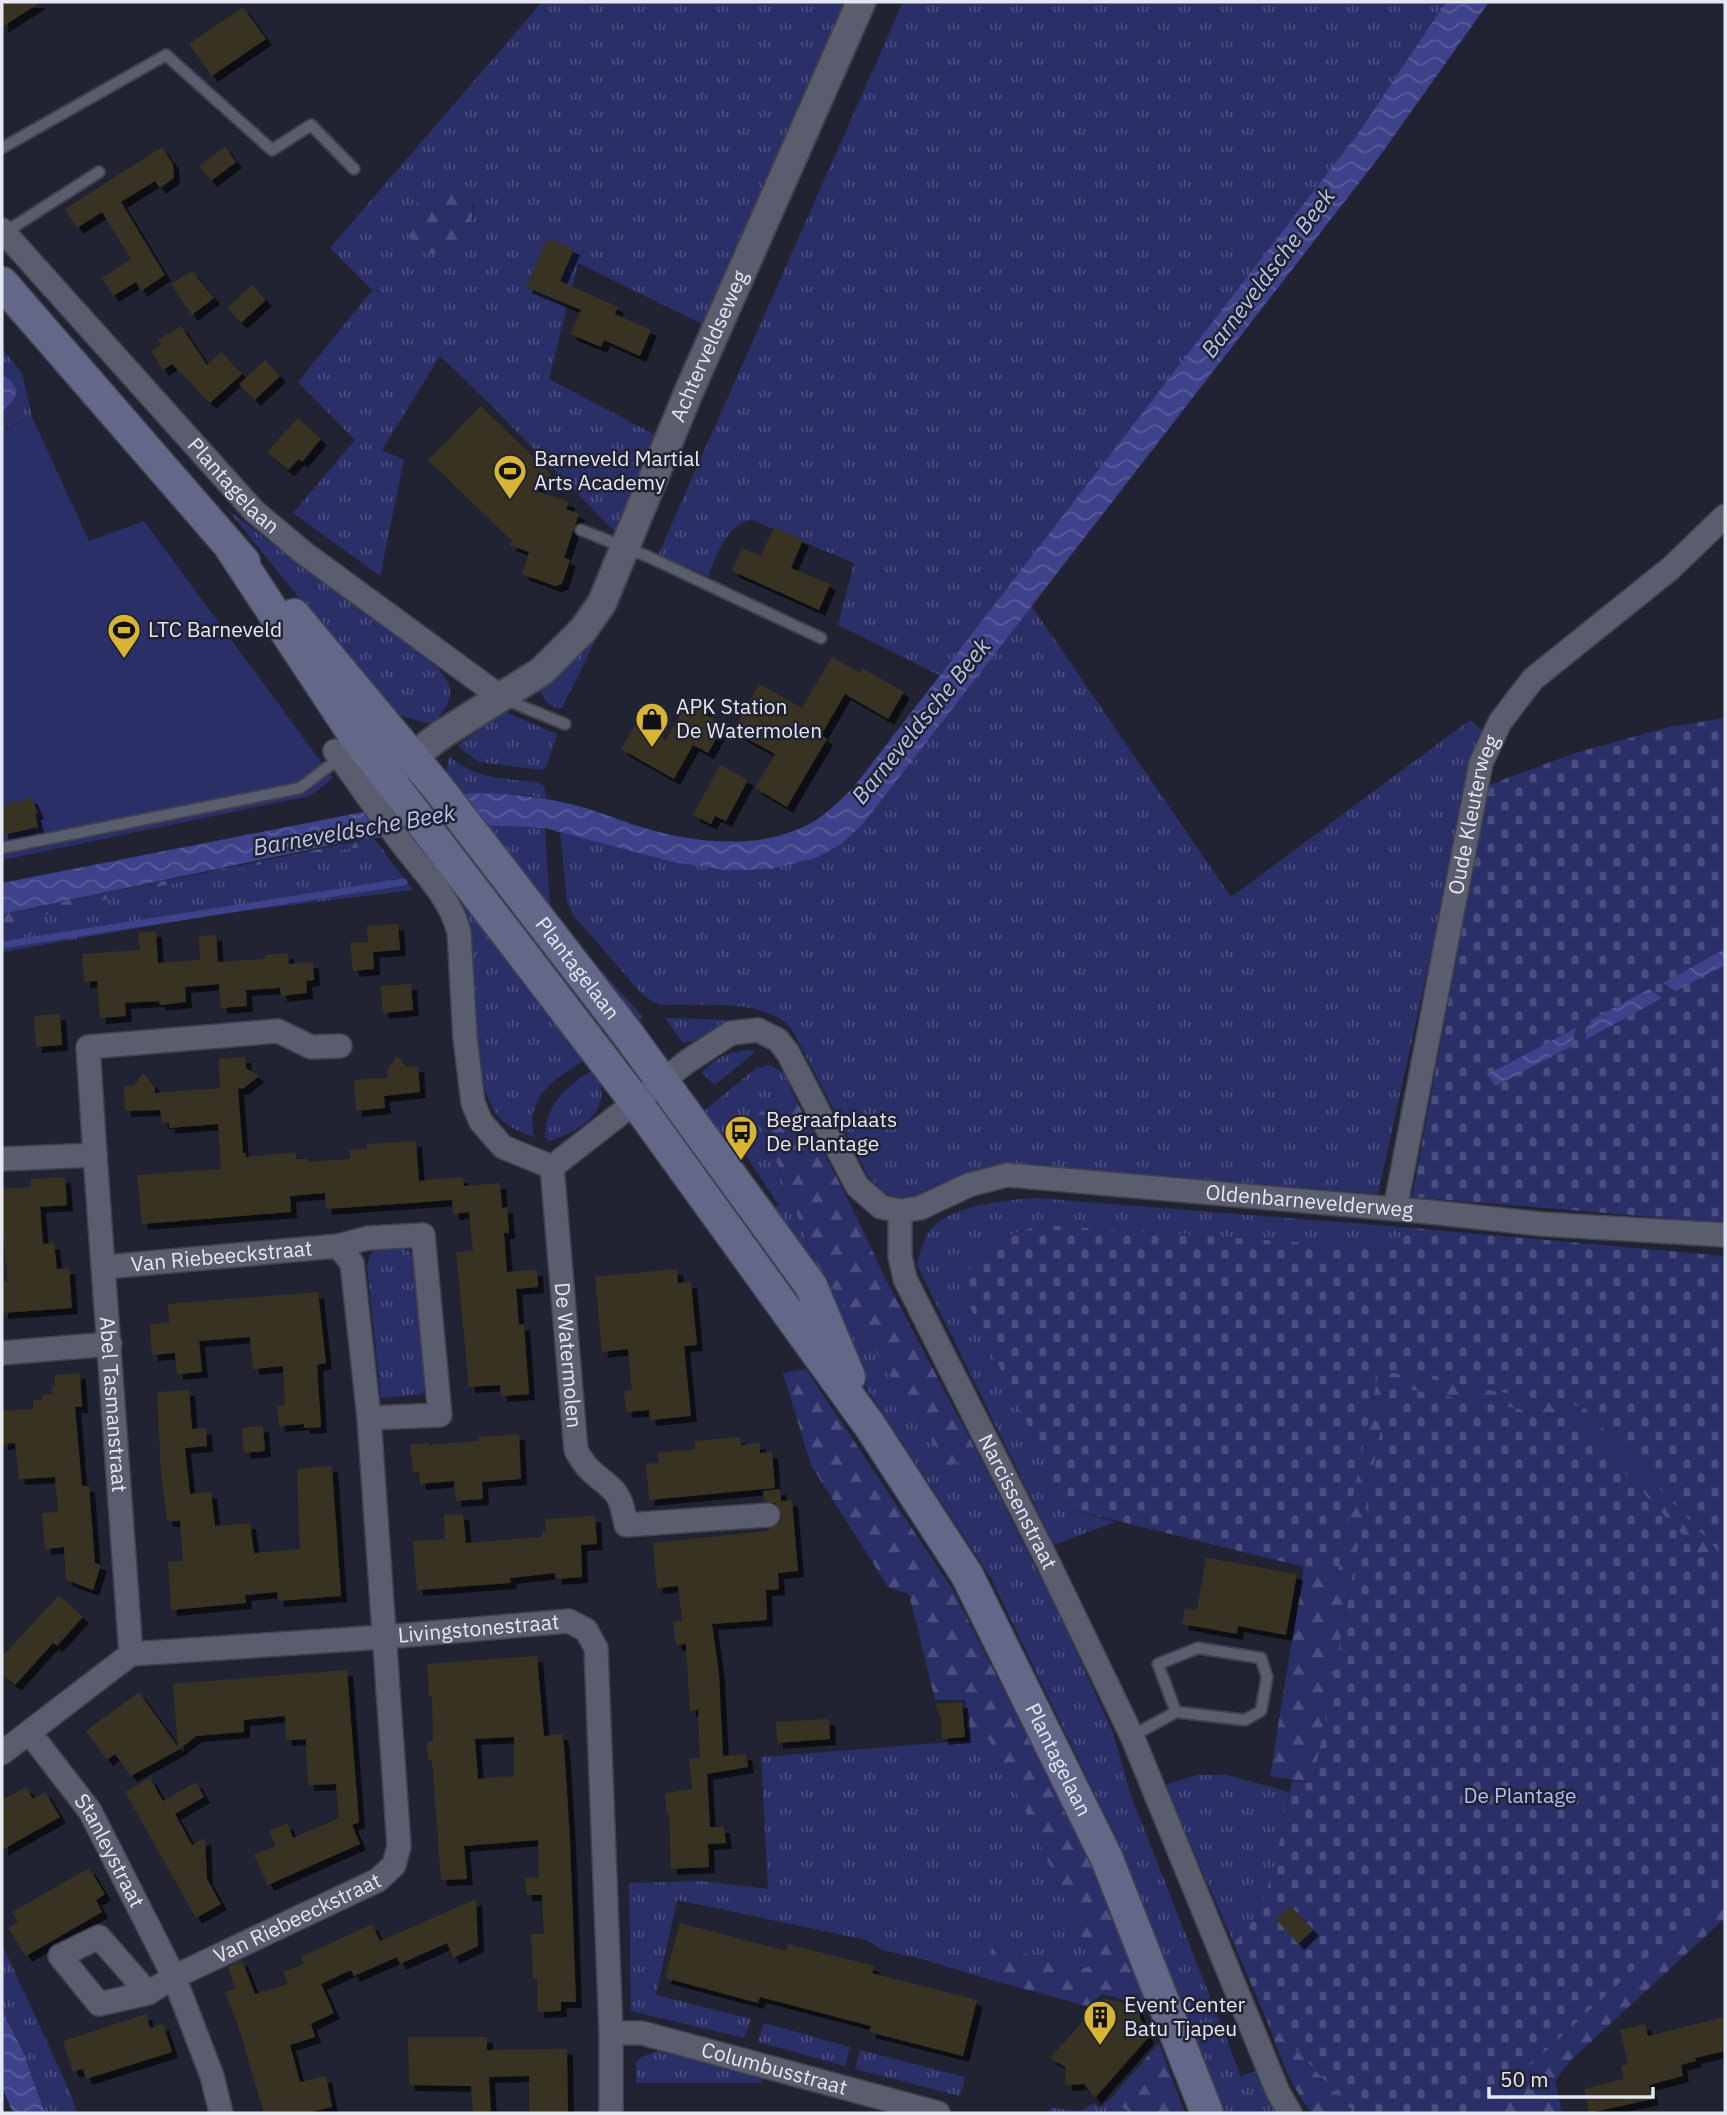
<svg xmlns="http://www.w3.org/2000/svg" width="1727" height="2115" viewBox="0 0 1727 2115" font-family="'IBM Plex Sans',sans-serif">
  <style>
    .grass { fill: url(#grass-tufts); fill-rule: evenodd }
    .forest { fill: url(#forest-firs) }
    .cemetery { fill: url(#cemetery-stones) }
    .park { fill: #2b2f68 }
    .water { fill: url(#water-waves) }
    .lines { fill: none; stroke-linecap: round; stroke-linejoin: round }
    .stream { stroke: #3d428a; stroke-width: 7 }
    .building { fill: #383323; fill-rule: evenodd; filter: url(#shadow) }
    .service-casing { stroke: #3f414d; stroke-width: 14 }
    .minor-casing { stroke: #3f414d; stroke-width: 26 }
    .tertiary-casing { stroke: #3f414d; stroke-width: 32 }
    .secondary-casing { stroke: #3f414d; stroke-width: 35 }
    .service { stroke: #5a5d6e; stroke-width: 10 }
    .minor { stroke: #5a5d6e; stroke-width: 23 }
    .tertiary { stroke: #5a5d6e; stroke-width: 28 }
    .secondary { stroke: #636889; stroke-width: 32 }
    .labels { text-anchor: middle; stroke-width: 5; stroke-linejoin: round; paint-order: stroke }
    .street-label { font-size: 21px; fill: #e5e7f1; stroke: #212332 }
    .poi-label { font-size: 21px; fill: #e5e7f1; stroke: #212332; text-anchor: start }
    .park-label { font-size: 21px; fill: #b0baf8; stroke: #212332 }
    .water-label { font-size: 23px; font-style: italic; fill: #bbc3ec; stroke: #212332 }
  </style>
  <defs>
    <pattern id="grass-tufts" width="24" height="20" patternUnits="userSpaceOnUse" patternTransform="scale(1.75)"><rect width="24" height="20" fill="#2b2f68"/><path d="M3 7l-1-3M5 7V3M7 7l1-3M15 17l-1-3M17 17v-4M19 17l1-3" fill="none" stroke="#4a4d7e"/></pattern>
    <pattern id="forest-firs" width="22" height="20" patternUnits="userSpaceOnUse" patternTransform="scale(1.75)"><rect width="22" height="20" fill="#2b2f68"/><path d="M5 1l3.5 6h-7zM16 11l3.5 6h-7z" fill="#4a4d7e"/></pattern>
    <pattern id="cemetery-stones" width="16" height="16" patternUnits="userSpaceOnUse" patternTransform="scale(1.75)"><rect width="16" height="16" fill="#2b2f68"/><path d="M2 7V4a2 2 0 0 1 4 0v3zM10 15v-3a2 2 0 0 1 4 0v3z" fill="#4a4d7e"/></pattern>
    <pattern id="water-waves" width="16" height="10" patternUnits="userSpaceOnUse" patternTransform="scale(1.75)"><rect width="16" height="10" fill="#3d428a"/><path d="M0 5q4-4 8 0t8 0" fill="none" stroke="#595d9b"/></pattern>
    <filter id="shadow"><feDropShadow dx="6" dy="6" stdDeviation="0" flood-color="#0009"/></filter>
  </defs>
  <rect width="100%" height="100%" fill="#212332"/>
  <path class="grass" d="M542,2H847L788,138L702,324L578,263L549,379L657,436L617,534L491,405L440,356L382,450L404,460L380,576L293,513L355,440L298,382L372,290L330,248ZM444,187L474,204L473,220L413,208L425,196Z
    M903,2H1446L1359,132L941,676L838,625L854,563L752,520C727,522 717,556 708,576L658,555Z
    M2,349L22,373L32,417L2,429Z
    M228,510C277,547 325,585 375,621C397,638 431,654 446,679C456,696 446,708 435,722L425,723L392,713Z
    M1031,605L1231,897L1470,720L1484,732L1447,882L1378,1194L1003,1163L919,1197L908,1199L895,1197L882,1192L868,1176L794,1033C772,997 703,1006 664,1005L653,1002L642,994L574,916L567,902L560,831L673,862L725,870L863,824Z
    M602,627L562,708C549,707 546,703 540,691L581,654Z
    M505,712L557,734L546,767L542,770L479,762L460,748L459,744Z
    M450,757C479,780 502,778 537,782L544,786L546,799L528,795L454,794C448,782 444,770 450,757Z
    M479,825L545,828L550,907L554,917L643,1017L632,1027Z
    M379,845L413,890L217,914L2,952V926C127,895 251,860 379,845Z
    M435,864L585,1060C554,1079 525,1097 534,1137C498,1125 492,1113 481,1078L467,927L458,900L444,882Z
    M665,1018L727,1020L694,1041L683,1043Z
    M748,1050L756,1051L715,1085L702,1073C713,1058 731,1051 748,1050Z
    M771,1065L785,1074L792,1092L758,1115L816,1263L867,1338L948,1467L977,1452L1059,1613L1113,1733L1130,1793L1241,2076L1256,2071L1278,2113H1222L1116,1838L991,1578L866,1388L764,1208L779,1206L735,1139L715,1130L704,1111L756,1068Z
    M595,1069C615,1109 585,1129 550,1141L545,1137C547,1101 566,1087 595,1069Z
    M1036,1198L1401,1227L1399,1249L1043,1225C1012,1233 983,1241 971,1272C966,1286 965,1291 969,1305L1069,1509L1115,1522L1054,1545L917,1265C920,1251 924,1235 935,1225C958,1204 1007,1200 1036,1198Z
    M392,1245L409,1251L416,1264L426,1388L422,1394L381,1398L367,1266L370,1256L376,1247Z
    M990,1739L1035,1831L1093,1965L1084,1968L993,1946L984,1978L922,1959L882,1950L867,1940L677,1900L656,1995L751,2019L744,2038L631,2011L629,1883L703,1881L768,1889L761,1757Z
    M1196,1775H1227L1289,1792C1280,1836 1273,1916 1233,1942L1165,1785Z
    M2,1944L70,2092L77,2113H45L23,2052L2,2010Z
    M764,2023L850,2047L845,2066L758,2042Z
    M659,2050L762,2079L761,2083H636V2063L641,2057Z
    M860,2050L965,2077L960,2096L855,2069Z
    M1112,2097L1129,2113H1047L1052,2108L1080,2111L1095,2103L1100,2108Z"/>
  <path class="forest" d="M444,187C498,183 466,260 432,254C404,249 401,218 420,200C427,193 436,190 444,187Z
    M373,838L379,845C251,860 127,895 2,926V914Z
    M792,1092L854,1211L884,1276L977,1452L948,1467L867,1338L816,1263L758,1114Z
    M806,1369L953,1590L1090,1860L1147,1998L1137,2004L1102,1994L1087,2006L984,1978L993,1946L1084,1968L1093,1965L1035,1831L990,1740L969,1741L965,1700H935L909,1594L888,1587L811,1465L783,1373Z
    M1379,1370L1584,1407L1718,1551L1703,1558L1575,1419L1389,1386L1313,1783L1270,1776L1304,1566L1337,1574Z
    M1725,1886V1918L1570,2061L1555,2081L1562,2113H1478Z
    M1271,2030L1281,2033L1355,2113H1312C1293,2090 1280,2059 1271,2030Z
    M1159,2043L1185,2113H1129L1112,2097Z"/>
  <path class="cemetery" d="M1725,718V1223L1412,1197L1489,785L1575,753L1669,727Z
    M1043,1225L1398,1249L1401,1227L1725,1256V1886L1478,2113H1355L1281,2033L1271,2030L1233,1942C1272,1916 1282,1825 1292,1781L1313,1783L1389,1386L1575,1419L1703,1557L1718,1551L1584,1407L1379,1370L1337,1575L1069,1509L969,1305C955,1253 1001,1235 1043,1225Z"/>
  <path class="park" d="M32,417L89,541L144,521L333,778L310,796L2,860V430Z"/>
  <path class="water" d="M1446,2H1489L1379,157L863,824L841,844L816,858L770,869L725,870L673,862L545,828L478,825L350,841L2,914V883L454,794C496,792 535,795 575,805C601,812 626,823 651,830C704,845 775,850 822,816C833,808 843,797 853,788L1359,132Z
    M2,374L11,381L17,391L13,401L2,411Z
    M1725,949V965L1675,991L1663,983Z
    M1649,989L1662,998L1585,1040L1591,1020Z
    M1576,1028L1572,1046L1495,1086L1488,1074Z
    M2,2010L23,2052L45,2113H13L2,2087Z"/>
  <g class="lines">
    <path class="stream" d="M2,945L404,882"/>
  </g>
  <path class="building" d="M2,2H41L2,27Z
    M243,7L266,39L212,76L189,44Z
    M162,147L173,164L174,178L160,188L155,181L121,202L165,275L141,291L136,282L113,296L102,278L131,259L102,212L77,228L65,209Z
    M225,147L236,162L211,181L199,166Z
    M547,238L574,249L560,281L618,307L615,314L651,330L640,356L604,340L601,347L570,334L581,310L526,287Z
    M192,271L214,298L192,315L171,284Z
    M252,285L266,300L241,323L227,308Z
    M181,326L207,365L221,352L242,374L210,403L172,364L163,370L151,351L161,344L158,340Z
    M265,360L280,376L255,400L239,384Z
    M481,406L552,475L537,491L569,502L566,509L579,514L564,558L570,560L562,584L555,586L522,574L529,552L510,545L512,541L428,460Z
    M298,418L321,439L302,462L299,459L288,470L267,452Z
    M774,527L803,540L791,568L830,584L819,610L732,571L742,548L761,556Z
    M832,657L860,673L862,668L904,692L888,719L845,694L821,735L827,739L787,807L755,788L775,754L733,731L759,684L802,708Z
    M690,697L703,704L706,715L724,725L708,753L693,745L674,779L621,749L636,723L666,740Z
    M720,765L748,780L726,821L715,816L711,824L693,815Z
    M31,797L38,813L35,814L38,827L2,835V807L17,800L19,803Z
    M398,924L400,950L373,952L374,969L353,971L350,943L368,942L367,926Z
    M156,931L158,963L200,960L199,936L216,935L218,962L265,959V955L288,953L289,964L313,962L314,980L306,981L307,993L281,996L280,988L246,990L247,1006L221,1008L219,984L185,987L186,1002L160,1005L159,1001L125,1003L126,1016L100,1018L97,981L84,982L82,954L140,950L138,933Z
    M411,984L413,1010L383,1013L380,986Z
    M60,1014L62,1045L36,1047L34,1016Z
    M397,1056L407,1067L418,1066L420,1092L384,1096L385,1108L356,1111L354,1080L388,1078L387,1070Z
    M245,1057L246,1068L259,1076L244,1088L238,1089L243,1153H246V1157L296,1152V1159H307L308,1162L350,1159V1150L367,1149V1144L416,1141L419,1181L463,1177L464,1186L500,1183L502,1208L507,1207L509,1233H504L507,1272L537,1270L538,1287L516,1289L519,1325L524,1324L529,1394L501,1396L500,1385L469,1387L456,1252L473,1251L469,1212L453,1214L452,1200L326,1209L325,1193L290,1196L291,1212L142,1224L137,1175L221,1169L218,1124L169,1128V1123H162L160,1110L125,1111L124,1086H134L143,1073L155,1087V1093L220,1088L219,1059Z
    M65,1177L67,1205L40,1207L43,1244L54,1243L57,1269L69,1268L72,1308L2,1313V1281H8L2,1223V1189L31,1187V1179Z
    M677,1269L678,1283L691,1282L697,1345L684,1346L691,1416L650,1420L649,1410L626,1412L624,1391L632,1390L628,1349L602,1352L595,1277Z
    M318,1292L326,1363L317,1365L321,1427L304,1428V1424L279,1426L277,1406L285,1405L283,1366L253,1369L250,1337L199,1341L202,1372L177,1374L175,1353L152,1355L150,1324L169,1323L168,1304Z
    M80,1373L82,1407H75L82,1486H89L95,1563L101,1565L93,1590L66,1580L64,1547L45,1549L42,1513L58,1512L55,1477L19,1479L15,1443L2,1444V1411L33,1409V1400H42V1395L52,1394V1386H55V1375Z
    M189,1390L192,1429L206,1428L207,1446L185,1448L190,1494L211,1492L215,1526L250,1523L254,1553L300,1549L297,1469L332,1466L341,1596L278,1601L277,1592L245,1595L246,1603L171,1610L168,1562L183,1561L180,1521H167L161,1472L157,1392Z
    M263,1426L265,1451L244,1453L242,1428Z
    M519,1434L521,1479L482,1482L483,1499L456,1501L454,1481L420,1484L419,1472H413L410,1444L430,1443V1445L479,1441V1437Z
    M740,1437L741,1445L760,1443V1453L772,1452L775,1488L649,1500L646,1464L659,1463L658,1453L695,1449V1441Z
    M780,1489L781,1501L792,1500L798,1571L778,1573L779,1589L766,1590L767,1620L712,1624L719,1674L723,1756L746,1754L748,1767L707,1774L710,1827H724L726,1843L708,1844L709,1867L671,1869L669,1813L667,1814L665,1793L692,1789L689,1759L700,1758L698,1710L690,1711L686,1644L676,1645L673,1622L682,1621L678,1586L657,1588L653,1543L766,1531L780,1522L782,1513L775,1503L764,1501L763,1491Z
    M463,1514L466,1543L542,1537V1531H546L545,1519L595,1516L597,1544L581,1545L582,1577L556,1579L555,1573L510,1578L511,1583L417,1590L413,1541L445,1539L444,1515Z
    M1206,1558L1297,1574L1286,1635L1238,1626L1237,1634L1182,1624L1185,1608L1197,1610Z
    M59,1595L83,1617L57,1646L53,1643L15,1685L2,1674V1657Z
    M537,1656L544,1736L562,1734L564,1745L570,1840L576,2002H561V2011L538,2012L537,1979H533L531,1934H544L542,1895H526L525,1878L539,1877L538,1840L464,1846L467,1879L441,1880L432,1760H428L427,1743L433,1740L432,1696H429L427,1664ZM514,1737V1776L478,1779L475,1739Z
    M347,1670L359,1822L352,1825L360,1844L268,1885L254,1855L276,1846L269,1831L287,1823L293,1838L339,1818L336,1784L308,1785L306,1739L286,1740L285,1716L244,1720V1732L196,1736L180,1749L131,1776L115,1754L107,1760L86,1731L139,1692L178,1747L173,1684Z
    M962,1702L965,1737L942,1739L941,1720L935,1704Z
    M829,1719L830,1739L777,1743L776,1722Z
    M150,1778L163,1801L196,1782L204,1797L175,1814L192,1845L205,1838L207,1879L221,1904L196,1918L125,1792Z
    M26,1787L33,1799L45,1792L60,1817L2,1850V1800Z
    M89,1868L105,1894L96,1900L102,1912L26,1956L8,1928L18,1922L12,1912Z
    M476,1899L478,1946L453,1958L447,1943L400,1964L397,1957L354,1976L351,1970L321,1984L334,2013L311,2024L315,2037L290,2045L300,2082L326,2076L332,2107L305,2113H264L240,2032L225,1992L235,1989L228,1967L242,1960L255,1994L288,1984L283,1972L304,1964L301,1957L372,1924L380,1941Z
    M1291,1906L1313,1930L1298,1944L1276,1919Z
    M680,1923L786,1951L788,1944L874,1966L872,1973L977,2000L963,2056L869,2032L871,2026L760,1997L758,2003L665,1978Z
    M1104,1998L1136,2006L1148,2038L1095,2098L1084,2084L1066,2085L1065,2067L1050,2058Z
    M146,2014L150,2028L163,2024L172,2052L86,2079L83,2069L73,2072L63,2041Z
    M1725,2017V2051L1695,2058L1696,2061L1681,2065L1683,2076L1649,2085L1653,2099L1589,2113L1584,2089L1624,2079L1621,2066L1628,2064L1620,2030L1645,2024L1648,2036Z
    M408,2037H487V2050L567,2049L568,2113H529V2076L489,2077L491,2113H473L471,2086L409,2085Z"/>
  <g class="lines">
    <defs>
      <path id="service" d="M2,148L166,55L272,150L311,125L354,169
        M4,233L99,172
        M581,530L649,557L821,638
        M504,699L565,724
        M2,848L300,788L340,758
        M1132,1736L1176,1712L1245,1720L1261,1711L1267,1677L1261,1658L1198,1648L1158,1664L1176,1712"/>
      <g id="minor">
        <path id="s1" d="M2,230L254,511L304,553L502,698"/>
        <path d="M335,751C361,785 384,822 411,855C431,880 450,900 459,932L465,1038L473,1103L481,1122L503,1147L552,1167"/>
        <path id="s2" d="M95,1155L131,1654"/>
        <path d="M2,1159L95,1155L88,1047L278,1031L311,1047L340,1046"/>
        <path id="s3" d="M552,1167L688,1061L731,1033L758,1030L778,1040L788,1053L857,1186L881,1207L900,1211L920,1208L969,1185L1007,1175L1430,1212L1541,1224L1725,1235"/>
        <path id="s4" d="M552,1167L576,1450C589,1475 598,1474 615,1492C622,1501 624,1514 626,1525L768,1515"/>
        <path id="s5" d="M1395,1209L1481,763L1500,722L1533,679L1671,568L1725,516"/>
        <path id="s6" d="M900,1211V1256L905,1279L1047,1560L1132,1736L1278,2092L1290,2113"/>
        <path id="s7" d="M105,1267L338,1246L368,1238L423,1235L440,1415L369,1418"/>
        <path d="M2,1353L110,1344"/>
        <path id="s8" d="M29,1732L90,1811L174,1977L212,2076L221,2113"/>
        <path id="s9" d="M2,1753L131,1654L384,1637L569,1621L586,1630L596,1648L611,2033V2113"/>
        <path id="s10" d="M148,1993L99,1937L60,1956L99,2004L148,1993L174,1977L378,1880L394,1865L399,1846L369,1418L352,1263L338,1246"/>
        <path id="s11" d="M611,2033H642L938,2113"/>
      </g>
      <g id="tertiary">
        <path id="s12" d="M394,771L441,735L542,671L583,630L602,603L690,389L861,2"/>
      </g>
      <g id="secondary">
        <path d="M2,283L244,562"/>
        <path id="s13" d="M231,548L351,730L635,1101L870,1426L967,1575L1107,1859L1207,2113"/>
        <path id="s14" d="M294,615L438,788L627,1033L811,1286L849,1377"/>
      </g>
    </defs>
    <use href="#service" class="service-casing"/>
    <use href="#minor" class="minor-casing"/>
    <use href="#tertiary" class="tertiary-casing"/>
    <use href="#secondary" class="secondary-casing"/>
    <use href="#service" class="service"/>
    <use href="#minor" class="minor"/>
    <use href="#tertiary" class="tertiary"/>
    <use href="#secondary" class="secondary"/>
  </g>
  <defs>
    <symbol id="stadium-pin" viewBox="-11 -11 22 30"><path d="M0 17L-7.5 6A9.5 9.5 0 1 1 7.5 6Z" fill="#d8b434" stroke="#212332"/><path d="M0-5a6.5 5 0 1 0 0 10a6.5 5 0 1 0 0-10ZM-3.5-1.8h7v3.6h-7Z" fill="#111"/></symbol>
    <symbol id="shop-pin" viewBox="-11 -11 22 30"><path d="M0 17L-7.5 6A9.5 9.5 0 1 1 7.5 6Z" fill="#d8b434" stroke="#212332"/><path d="M-5-2.5h2.3a2.7 3.5 0 0 1 5.4 0H5L5.5 6h-11ZM-1.5-2.5h3a1.5 2.3 0 0 0-3 0Z" fill="#111"/></symbol>
    <symbol id="bus-pin" viewBox="-11 -11 22 30"><path d="M0 17L-7.5 6A9.5 9.5 0 1 1 7.5 6Z" fill="#d8b434" stroke="#212332"/><path d="M-5-6H5V4H4V6H2V4H-2V6H-4V4H-5ZM-3.5-4V0h7V-4ZM-3.5 1.2v1.5H-2V1.2ZM2 1.2v1.5H3.5V1.2Z" fill="#111"/></symbol>
    <symbol id="building-pin" viewBox="-11 -11 22 30"><path d="M0 17L-7.5 6A9.5 9.5 0 1 1 7.5 6Z" fill="#d8b434" stroke="#212332"/><path d="M-4-6H4V6H1V3H-1V6H-4ZM-2.5-4.3h1.7v1.8h-1.7ZM.8-4.3h1.7v1.8H.8ZM-2.5-1h1.7V.8h-1.7ZM.8-1h1.7V.8H.8Z" fill="#111"/></symbol>
  </defs>
  <g fill-rule="evenodd">
    <use href="#stadium-pin" x="491" y="452" width="38" height="52"/>
    <use href="#stadium-pin" x="105" y="611" width="38" height="52"/>
    <use href="#shop-pin" x="633" y="700" width="38" height="52"/>
    <use href="#bus-pin" x="722" y="1113" width="38" height="52"/>
    <use href="#building-pin" x="1081" y="1998" width="38" height="52"/>
  </g>
  <g class="labels">
    <g class="street-label">
      <text dy="7" stroke="none"><textPath href="#s12" startOffset="548">Achterveldseweg</textPath></text>
      <text dy="7" stroke="none"><textPath href="#s1" startOffset="345">Plantagelaan</textPath></text>
      <text dy="7" stroke="none"><textPath href="#s5" startOffset="402">Oude Kleuterweg</textPath></text>
      <text dy="7" stroke="none"><textPath href="#s14" startOffset="453">Plantagelaan</textPath></text>
      <text dy="7" stroke="none"><textPath href="#s3" startOffset="908">Oldenbarnevelderweg</textPath></text>
      <text dy="7" stroke="none"><textPath href="#s7" startOffset="117">Van Riebeeckstraat</textPath></text>
      <text dy="7" stroke="none"><textPath href="#s4" startOffset="189">De Watermolen</textPath></text>
      <text dy="7" stroke="none"><textPath href="#s2" startOffset="250">Abel Tasmanstraat</textPath></text>
      <text dy="7" stroke="none"><textPath href="#s6" startOffset="318">Narcissenstraat</textPath></text>
      <text dy="7" stroke="none"><textPath href="#s9" startOffset="511">Livingstonestraat</textPath></text>
      <text dy="7" stroke="none"><textPath href="#s13" startOffset="1470">Plantagelaan</textPath></text>
      <text dy="7" stroke="none"><textPath href="#s8" startOffset="144">Stanleystraat</textPath></text>
      <text dy="7" stroke="none"><textPath href="#s10" startOffset="397">Van Riebeeckstraat</textPath></text>
      <text dy="7" stroke="none"><textPath href="#s11" startOffset="168">Columbusstraat</textPath></text>
    </g>
    <g class="poi-label">
      <text x="534" y="466">Barneveld Martial<tspan x="534" dy="24">Arts Academy</tspan></text>
      <text x="148" y="637">LTC Barneveld</text>
      <text x="676" y="714">APK Station<tspan x="676" dy="24">De Watermolen</tspan></text>
      <text x="766" y="1127">Begraafplaats<tspan x="766" dy="24">De Plantage</tspan></text>
      <text x="1124" y="2012">Event Center<tspan x="1124" dy="24">Batu Tjapeu</tspan></text>
    </g>
    <g class="park-label">
      <text x="1520" y="1803">De Plantage</text>
    </g>
    <g class="water-label">
      <text transform="translate(1268 273) rotate(-53)" y="8">Barneveldsche Beek</text>
      <text transform="translate(921 721) rotate(-51)" y="8">Barneveldsche Beek</text>
      <text transform="translate(354 830) rotate(-10)" y="8">Barneveldsche Beek</text>
    </g>
  </g>
  <rect width="1727" height="2115" fill="none" stroke="#e5e7f1" stroke-width="7"/>
  <path d="M1489 2087v10h164v-10" fill="none" stroke="#e5e7f1" stroke-width="3.5"/>
  <text x="1500" y="2087" font-size="21" fill="#e5e7f1" stroke="#212332" stroke-width="5" paint-order="stroke">50 m</text>
</svg>
